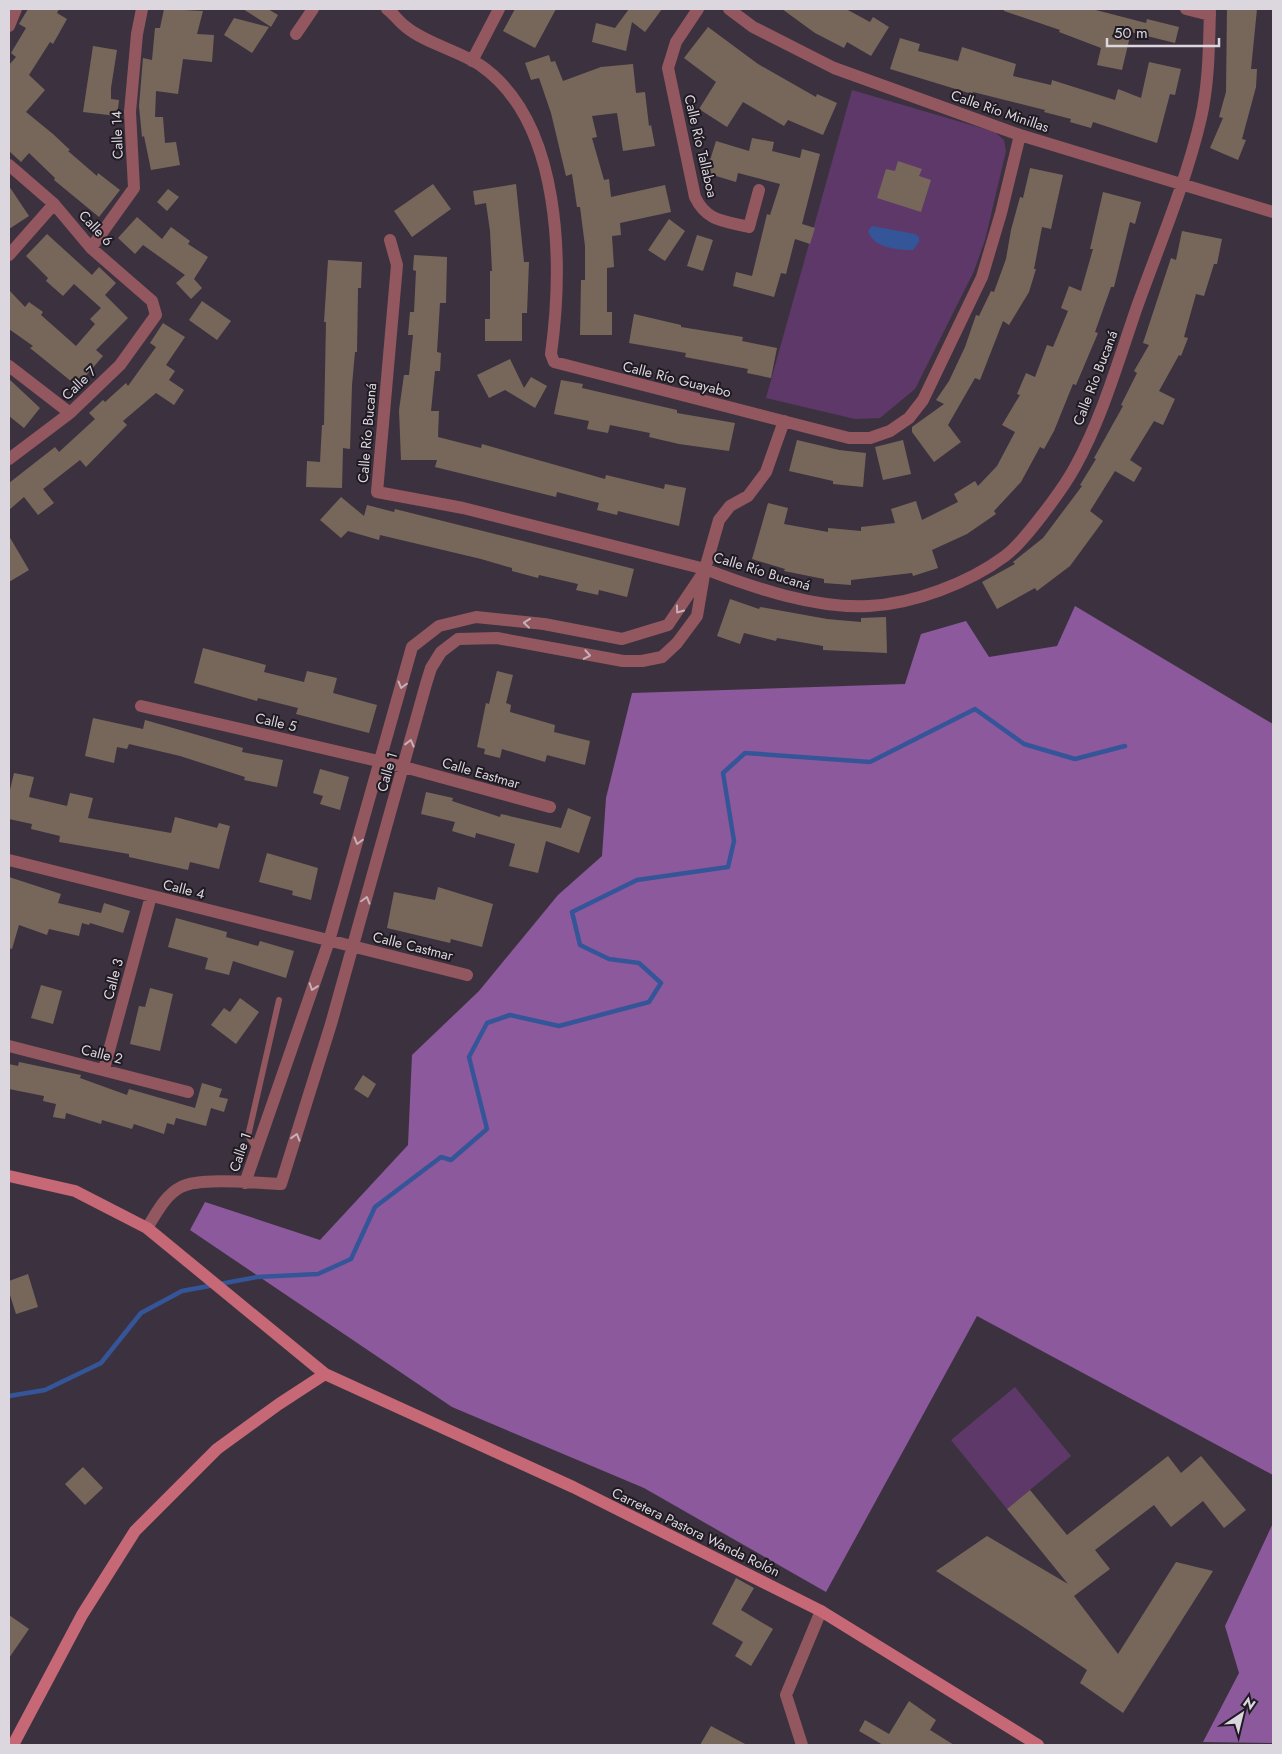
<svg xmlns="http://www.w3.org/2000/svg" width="1282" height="1754" viewBox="0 0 1282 1754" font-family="Jost,sans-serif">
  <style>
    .green { fill: #5d3868 }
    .forest { fill: #8c599c }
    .water { fill: #345699 }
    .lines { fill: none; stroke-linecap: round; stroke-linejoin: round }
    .stream { stroke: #345699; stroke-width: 4.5 }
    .building { fill: #77675b }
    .lane { stroke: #93585f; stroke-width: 6 }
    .street { stroke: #93585f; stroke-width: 12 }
    .secondary { stroke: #c66875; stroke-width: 12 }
    .oneway { stroke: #c6b0b9 }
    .labels { text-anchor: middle; stroke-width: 4; stroke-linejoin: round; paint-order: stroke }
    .street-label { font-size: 14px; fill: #dcd6df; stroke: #201b22 }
  </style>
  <rect width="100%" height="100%" fill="#3c323f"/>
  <path class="green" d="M852,90L995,132L1004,140L1006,151L985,240L974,271L915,389L880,418L855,419L766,398Z
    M1015,1387L1071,1456L1007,1509L951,1440Z"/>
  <path class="forest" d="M1075,606L1273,724V1475L977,1316L826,1592L644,1488L452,1407L190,1230L205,1202L320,1240L408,1145L412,1055L479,991L558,895L602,856L606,798L632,693L905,684L921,634L966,621L989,657L1057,646Z
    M1273,1523V1743L1203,1742L1239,1673L1225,1626Z"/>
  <path class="water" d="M872,226L915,234L919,237V242L913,250C898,250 873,248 868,231Z"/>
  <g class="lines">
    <path class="stream" d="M9,1396L45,1390L101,1363L141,1313L182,1291L257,1277L318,1274L351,1259L375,1207L441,1157L451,1160L487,1129L469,1057L487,1023L510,1015L559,1026L649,1002L661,983L639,963L609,959L580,945L572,912L637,880L728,867L734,841L723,773L745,753L870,762L975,709L1024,744L1075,759L1125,746"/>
  </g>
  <path class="building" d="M28,9H59L57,13L67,19L53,44L50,42L29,75L45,90L26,112L53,134L70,150L68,151L97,176L98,173L120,190L99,217L54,180L55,178L29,153L21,162L9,151V65L16,57L11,53L26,28L19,24Z
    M164,9L203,11L197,34L214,35L212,62L183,59L178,94L156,91L155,117H163L165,143L176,142L180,165L151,170L144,136L142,137L139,106L143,58L152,60L155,28H160Z
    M243,9H268L278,15L271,27Z
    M515,9H556L535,48L503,31Z
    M629,9H662L645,32L632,22L626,51L592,42L596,23L615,28Z
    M782,9H846L870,22L873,17L889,27L871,56L847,42L844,48L815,33Z
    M1004,9H1092L1146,23L1147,19L1179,27L1175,43L1131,32L1122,70L1097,65L1101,48L1059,32L1060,30L1004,11Z
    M1227,9H1257L1251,69H1257L1256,87L1242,139L1246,140L1238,160L1210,148L1223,118L1219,117L1226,92Z
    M234,18L269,27L252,53L224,35Z
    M708,27L758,64L816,97L817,94L837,103L823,135L788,120L784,126L743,102L727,127L699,109L716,82L684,58Z
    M900,38L920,44L918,51L958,61L962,47L1016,64L1013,76L1051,85L1052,80L1115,100L1118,89L1141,98L1149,62L1181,69L1175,95L1170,94L1157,143L1093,122L1091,128L1070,122L1071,119L1044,112L1045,110L973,92L972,94L890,69Z
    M93,46L117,50L111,88V99L119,100L117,116L83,112Z
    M549,55L551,62L555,61L563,81L601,67L633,64L636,93L645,92L649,126L651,125L655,146L623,151L617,113L592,116L597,137L592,138L604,180L609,179L611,197L665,185L671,212L620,223L621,235L612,236L614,267L607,268V312H612V335H580L581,280H585V246L580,207H577L572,174L566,176L551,113L539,78L531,80L525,63Z
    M752,138L774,142L772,151L800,158L802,149L820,154L802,224L815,228L810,244L795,239L786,274L781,273L774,297L733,286L736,272L752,276L767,214L770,215L780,184L738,173L736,182L706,173L716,141L749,151Z
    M898,161L922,169L919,176L931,180L921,212L877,198L886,169L895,171Z
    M1030,168L1063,175L1051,229L1042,227L1034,269H1036L1029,292L1009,325L1003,321L980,380L975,378L948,425L961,442L934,462L912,432V427L944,404L936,400L949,381L965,347L976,315L979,316L991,291L994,292L1006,259L1011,230L1020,197L1023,198Z
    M433,184L451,209L412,237L394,211Z
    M516,184L524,262H529L527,313H522V341H485V319H490V271H492L490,231L486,203L475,205L473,191Z
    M9,186L29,216L9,229Z
    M168,189L179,197L167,211L157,202Z
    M1103,192L1141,202L1135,224L1130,222L1114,287H1111L1095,332L1098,333L1076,385L1073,384L1054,431L1044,449L1040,447L1021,482L994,511L996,514L967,534L932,550L938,568L913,576L912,573L851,580V585L824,583V579L784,571L785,569L752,559L768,503L788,508L784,524L828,532V528L861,531V527L895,523L891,509L916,501L922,520L958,502L954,494L975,481L978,486L997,466L1015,432L1002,425L1020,395L1017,394L1026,373L1035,377L1047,345L1053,347L1068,311L1061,308L1069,286L1081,291L1093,249H1090Z
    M137,217L162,239L171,227L190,241L188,244L208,257L194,279L202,288L191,299L176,283L185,275L143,245L135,254L118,238Z
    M669,219L685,231L665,261L648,250Z
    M1182,231L1222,239L1217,264H1214L1204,296L1196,294L1184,337L1188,338L1181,356L1179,355L1159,391L1175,399L1163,425L1154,421L1130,460L1142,468L1134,482L1115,471L1090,511L1103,521L1070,566L1037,591L1035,588L997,609L982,582L1015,564L1013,562L1043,538L1082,486L1080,485L1096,459L1094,458L1123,406L1121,405L1137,373L1134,371L1149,345L1143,343L1171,258L1176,260Z
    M47,234L92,275L99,267L116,283L105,295L128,318L96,350L103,356L77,386L30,348L33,346L9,329V290L25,307L29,302L43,312L41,315L76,346L95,324L90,319L101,308L74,284L63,296L46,281L48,278L26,256Z
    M697,235L713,240L703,271L687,266Z
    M414,255L447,257L446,303H440L437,352L441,353L440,371H435L431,411H439L438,437L481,448L482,444L605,479L606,475L664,489L665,484L686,488L679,526L618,511L617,515L597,510L599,503L557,492L556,497L435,467L437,460H401L399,410L404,375H409L413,335H408L410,312H414L416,271L413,270Z
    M328,260L362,262L361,288H358L357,352H355L352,385L350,449L343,448L342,488L306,487L307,461L320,462L322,425H324L326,322H324Z
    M202,301L231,321L217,340L189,320Z
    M634,314L681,325V327L743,337L742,341L777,348L771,378L747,373L748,369L685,357L686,353L629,343Z
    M163,323L185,337L166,365L175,371L169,380L184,390L174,405L156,393L123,421L127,425L86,467L80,460L43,489L54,503L38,515L24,497L9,510V483L55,447L59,452L95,419L89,413L103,400L105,402L126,383L128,386L156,347L150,343Z
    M510,359L524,388L531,377L547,386L535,408L505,390L489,398L477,375Z
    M9,379L40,408L24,428L9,416Z
    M561,380L583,384L582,388L677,410V413L735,423L729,451L679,444L649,437L650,433L610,425L608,433L587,429L589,421L554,414Z
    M797,440L839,450L866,453L863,487L833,484V481L789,471Z
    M903,440L911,474L883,480L875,447Z
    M341,497L364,516L367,505L394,512L395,509L634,569L627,597L599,590L598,595L576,590L578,584L539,575L538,578L512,571V568L481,559L380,535L379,540L348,531L341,538L320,520Z
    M9,536L29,570L9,582Z
    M730,599L759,609L760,607L827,619L861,622V618L886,617L887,653L823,650V646L777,638L776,641L744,633L740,644L717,636Z
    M203,648L266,665L264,672L304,682L307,671L337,678L333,693L377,705L369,733L296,714L298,708L258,698L257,701L194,683Z
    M497,671L513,675L506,703L511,705L510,712L555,725L554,732L590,741L585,765L547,755L545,762L502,749L500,758L484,754L485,749L477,747L486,703L489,704Z
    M93,718L143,729L145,720L243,748L242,752L283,760L277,787L244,780L245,777L180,756L129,744L127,749L117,747L114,763L85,756Z
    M320,769L349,777L340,810L320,804L323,796L313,793Z
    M14,773L34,777L29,797L67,806L70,793L93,798L88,818L171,833L175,817L217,828L219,823L230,826L219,869L190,862L188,870L129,857V854L59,842L60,836L31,829L32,824L9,819V794Z
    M426,792L453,798L452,801L500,817L501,814L561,828L568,808L591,817L579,853L546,841L538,873L509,866L515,844L476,833L475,838L452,831L455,822L421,814Z
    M267,853L318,868L311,900L292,895L293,891L259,882Z
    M9,877L61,894L58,903L101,913L104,903L130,911L123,933L90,923L89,925L82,923L79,936L49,929L47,935L19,925L12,949L9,948Z
    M438,887L493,904L482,947L451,939L450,943L387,928L394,892L435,900Z
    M176,918L227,932L226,937L258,946L260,941L294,951L286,978L233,961L229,975L205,969L208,958L168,947Z
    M41,985L62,991L53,1024L31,1018Z
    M150,988L173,994L160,1051L130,1044L139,1006L145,1007Z
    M240,998L259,1012L236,1044L211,1025L224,1008L230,1012Z
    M19,1062L81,1075L80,1078L127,1095L129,1089L195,1108L202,1083L222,1089L219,1097L228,1099L224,1112L211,1108L206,1126L176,1118L174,1125L167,1123L164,1134L134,1124L132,1129L102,1120L101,1124L66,1113L65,1119L53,1117L56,1104L43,1101L44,1096L9,1089V1064L18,1066Z
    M363,1075L376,1084L368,1098L354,1089Z
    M28,1274L38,1307L16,1314L9,1292V1281Z
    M1168,1456L1181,1473L1201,1456L1246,1510L1224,1528L1203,1501L1171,1527L1154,1505L1095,1550L1110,1569L1074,1596L1118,1654L1176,1562L1213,1571L1123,1713L1080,1683L1087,1670L1028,1630L936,1571L987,1536L1068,1584L1007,1509L1030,1490L1067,1535Z
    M83,1467L103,1488L85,1505L65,1484Z
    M736,1578L754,1588L741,1610L773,1629L751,1666L735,1656L743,1642L712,1624Z
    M9,1615L29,1629L9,1658Z
    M909,1701L936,1720L930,1730L954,1745H883L859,1731L865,1720L889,1734Z
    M711,1726L747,1745H700Z"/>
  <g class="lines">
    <path class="lane" d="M256,1148L248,1136L279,1000"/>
    <path class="street" d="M387,9C394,14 399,22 406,27C427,44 457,50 480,65C563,122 563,266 551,354L554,362L849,438H870L890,431L909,418L923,400L982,277L1001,213L1020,135
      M698,9L676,42L668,68L695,197C707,222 725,221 749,227L759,190
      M729,9L753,27L834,68L1020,135L1273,212
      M1186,9L1210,15
      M9,26L16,9
      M296,34L313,9
      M472,61L499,9
      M9,165L54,204L91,248L152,301L156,315L120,365L70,413L9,459
      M390,240L397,265L377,492L463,508L705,569C754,588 816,609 869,606C913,604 969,583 1005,556C1024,542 1063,489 1075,467C1103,416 1119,358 1138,304C1160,243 1186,182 1201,118C1209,82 1209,45 1210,9
      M91,248L134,188L130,112L137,34L142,9
      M9,255L54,204
      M9,366L70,413
      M141,706L404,767L550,807
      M9,860L467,975
      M9,1046L188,1092
      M104,1069L151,896
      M245,1183L329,941L412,647L439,626L476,617L544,624L622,639L668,625L701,576
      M147,1228C156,1214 165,1195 181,1187C200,1177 258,1183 281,1184L331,1024L426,684L431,668L441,652L458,639L497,638L623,661H642L662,657L677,643L697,616L705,569L719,520L730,506L748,496L766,472L784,421
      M802,1745L786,1695L821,1611"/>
    <path class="secondary" d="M9,1176L75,1191L147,1228L325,1374L573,1487L821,1611L1038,1745
      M13,1745L82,1615L135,1531L217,1449L279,1404L325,1374"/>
  </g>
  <defs><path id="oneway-chevron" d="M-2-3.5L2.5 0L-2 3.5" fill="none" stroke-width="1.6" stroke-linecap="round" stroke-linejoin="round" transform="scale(1.25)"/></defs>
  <g class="oneway">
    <use href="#oneway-chevron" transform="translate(679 610) rotate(126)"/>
    <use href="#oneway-chevron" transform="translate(527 623) rotate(-174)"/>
    <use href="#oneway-chevron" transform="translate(587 655) rotate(10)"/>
    <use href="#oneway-chevron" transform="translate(402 685) rotate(105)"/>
    <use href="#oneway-chevron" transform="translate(410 743) rotate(-76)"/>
    <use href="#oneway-chevron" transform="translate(358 841) rotate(106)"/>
    <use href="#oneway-chevron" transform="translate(366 900) rotate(-74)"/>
    <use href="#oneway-chevron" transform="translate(313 987) rotate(109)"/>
    <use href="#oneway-chevron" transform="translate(296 1137) rotate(-73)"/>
  </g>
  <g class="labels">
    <g class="street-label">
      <text transform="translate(1000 111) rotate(19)" y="5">Calle Río Minillas</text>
      <text transform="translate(117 135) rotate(-92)" y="5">Calle 14</text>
      <text transform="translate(701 146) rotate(77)" y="5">Calle Río Tallaboa</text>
      <text transform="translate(96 228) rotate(47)" y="5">Calle 6</text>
      <text transform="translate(1095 378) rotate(-69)" y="5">Calle Río Bucaná</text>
      <text transform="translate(677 379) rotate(14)" y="5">Calle Río Guayabo</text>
      <text transform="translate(79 383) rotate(-44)" y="5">Calle 7</text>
      <text transform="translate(367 433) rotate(-85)" y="5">Calle Río Bucaná</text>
      <text transform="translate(762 571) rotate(17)" y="5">Calle Río Bucaná</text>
      <text transform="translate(276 722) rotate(13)" y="5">Calle 5</text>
      <text transform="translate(387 772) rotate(-74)" y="5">Calle 1</text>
      <text transform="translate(481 773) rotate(16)" y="5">Calle Eastmar</text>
      <text transform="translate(184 889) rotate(14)" y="5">Calle 4</text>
      <text transform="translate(413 946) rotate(14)" y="5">Calle Castmar</text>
      <text transform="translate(113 979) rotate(-75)" y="5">Calle 3</text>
      <text transform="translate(102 1054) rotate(14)" y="5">Calle 2</text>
      <text transform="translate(240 1152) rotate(-71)" y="5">Calle 1</text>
      <text transform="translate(696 1532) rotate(26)" y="5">Carretera Pastora Wanda Rolón</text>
    </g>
  </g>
  <rect width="1282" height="1754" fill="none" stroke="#dcd6df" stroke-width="20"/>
  <g transform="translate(1242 1714) rotate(35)" stroke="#201b22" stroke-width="4" paint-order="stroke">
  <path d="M0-4L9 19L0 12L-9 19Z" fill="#dcd6df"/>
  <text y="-8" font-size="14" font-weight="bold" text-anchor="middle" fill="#dcd6df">N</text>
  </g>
  <path d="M1107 38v8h112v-8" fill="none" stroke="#dcd6df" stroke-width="2.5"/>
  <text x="1114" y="38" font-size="15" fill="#dcd6df" stroke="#201b22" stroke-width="4" paint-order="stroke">50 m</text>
</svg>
